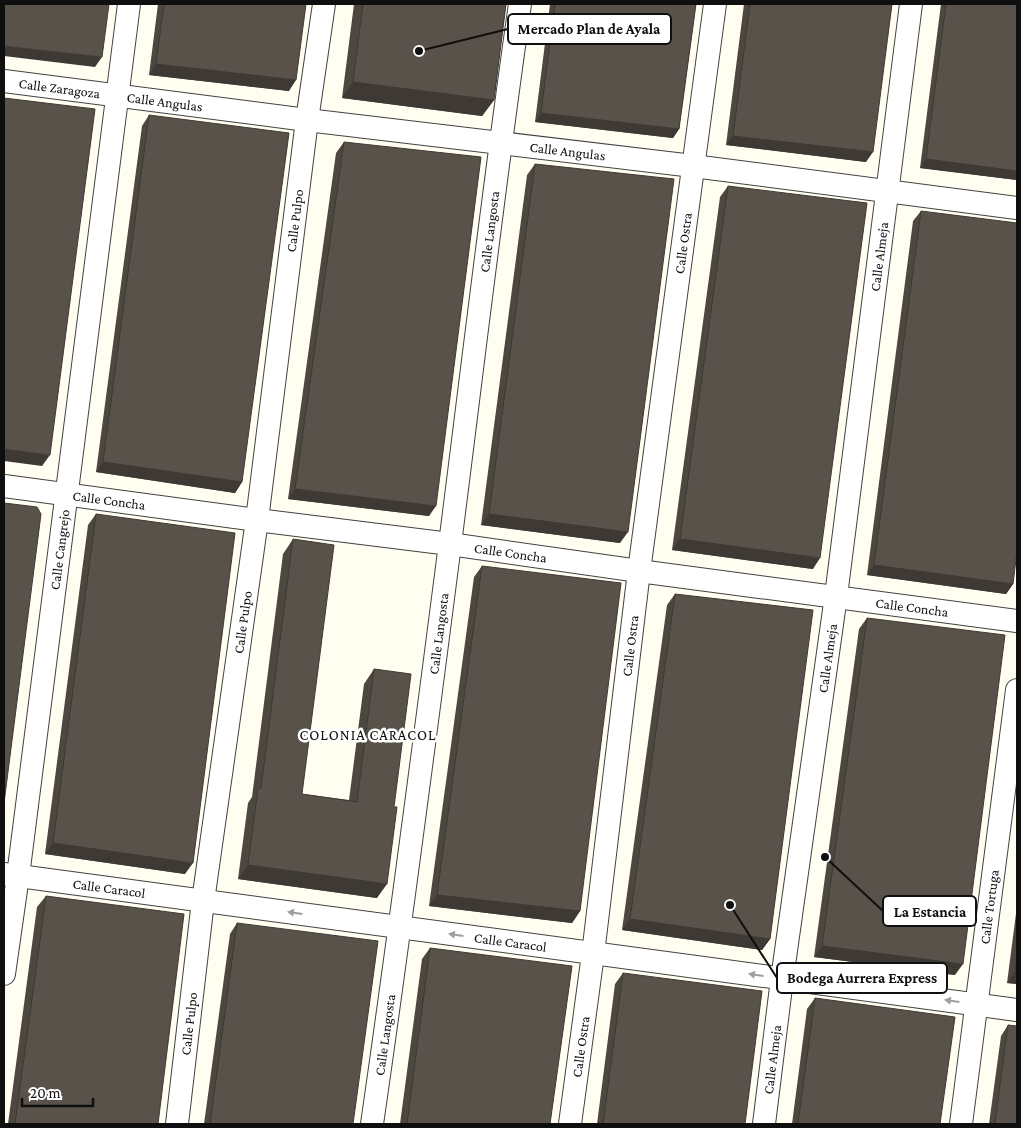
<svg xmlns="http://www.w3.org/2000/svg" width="1021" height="1128" viewBox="0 0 1021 1128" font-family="'Crimson Pro',serif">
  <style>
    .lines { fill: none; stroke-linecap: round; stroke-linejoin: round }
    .minor-casing { stroke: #424242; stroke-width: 24 }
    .minor { stroke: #fff; stroke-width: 22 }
    .wall { fill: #4d4740 }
    .shaded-wall { fill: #3e3934 }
    .building { fill: #59524a; stroke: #3e3934 }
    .oneway { fill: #9f9f9f }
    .labels { text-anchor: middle; stroke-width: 5; stroke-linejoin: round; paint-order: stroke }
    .street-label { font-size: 14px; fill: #0f0f0f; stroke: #fff }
    .neighbourhood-label { font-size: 15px; letter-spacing: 1px; fill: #0f0f0f; stroke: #fff }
    .leader { fill: none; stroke: #0f0f0f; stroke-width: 2 }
    .callout-dot { fill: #0f0f0f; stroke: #fff; stroke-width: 2 }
    .callout { fill: #fff; stroke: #0f0f0f; stroke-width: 2 }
    .callout-label { font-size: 15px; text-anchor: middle; font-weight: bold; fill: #0f0f0f }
  </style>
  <rect width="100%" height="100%" fill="#fffef1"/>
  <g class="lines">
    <defs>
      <g id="minor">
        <path id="s1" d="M4,81L307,120L693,166L1017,208"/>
        <path id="s2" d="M4,486L257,520L450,544L639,571L1017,621"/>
        <path id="s3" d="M4,874L1017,1010"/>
        <path id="s4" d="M4,974L18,876L129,4"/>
        <path id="s5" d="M177,1124L203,901L257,520L307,120L324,4"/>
        <path id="s6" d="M372,1124C400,931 425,738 450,544C473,364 494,184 520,4"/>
        <path id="s7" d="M570,1124L593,954L639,571L715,4"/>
        <path id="s8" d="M764,1124L782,979L836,596L911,4"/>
        <path id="s9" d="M961,1124L1017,690"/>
      </g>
    </defs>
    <use href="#minor" class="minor-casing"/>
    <use href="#minor" class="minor"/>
  </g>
  <path class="wall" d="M158,4H306L289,91L149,75Z
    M354,4H506L494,100L482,116L342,98Z
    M550,4H696L679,129L673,138L535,122Z
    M744,4H892L866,162L726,145Z
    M941,4H1017V180L920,168Z
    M149,115L242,482L235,493L96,472L142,126Z
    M344,142L429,516L288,499L336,153Z
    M535,164L620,543L481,525L527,175Z
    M728,186L813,569L672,550L720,197Z
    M921,211L1013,584L1006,594L867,575L913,221Z
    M96,514L185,874L45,854L88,525Z
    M293,539L302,794L349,800L364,684L374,669L377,898L238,879L248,803L252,797L283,554Z
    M482,566L580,911L572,923L429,906L474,577Z
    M675,594L770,939L762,950L622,930L667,605Z
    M867,618L955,975L814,957L859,629Z
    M46,896L158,1124H8L37,907Z
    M1017,906V984L1007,983Z
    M237,923L353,1124H204L230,934Z
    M430,948L550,1124H400L422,959Z
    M623,973L745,1124H597L615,984Z
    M815,998L940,1124H792L807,1009Z
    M1008,1025L1017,1124H989L1001,1036Z"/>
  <path class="shaded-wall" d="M4,46L102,57L95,67L4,56Z
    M156,64L296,80L289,91L149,75Z
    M353,82L494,100L482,116L342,98Z
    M541,113L679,129L673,138L535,122Z
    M733,136L873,152L866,162L726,145Z
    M926,159L1017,171V180L920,168Z
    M4,449L50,455L42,466L4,461Z
    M103,462L242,482L235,493L96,472Z
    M295,489L436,506L429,516L288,499Z
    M489,514L628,532L620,543L481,525Z
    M680,539L820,558L813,569L672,550Z
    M874,565L1013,584L1006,594L867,575Z
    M53,843L193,863L185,874L45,854Z
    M248,865L387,884L377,898L238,879Z
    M437,895L580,911L572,923L429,906Z
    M630,919L770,939L762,950L622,930Z
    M822,946L963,964L955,975L814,957Z
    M1015,972H1017V984L1007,983Z"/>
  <path class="building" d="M4,4H109L102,57L4,46Z
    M164,4H306L296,80L156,64Z
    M363,4H506L494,100L353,82Z
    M555,4H696L679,129L541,113Z
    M750,4H892L873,152L733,136Z
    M946,4H1017V171L926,159Z
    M4,98L95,109L50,455L4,449Z
    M149,115L289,133L242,482L103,462Z
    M344,142L481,157L436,506L295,489Z
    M535,164L674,179L628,532L489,514Z
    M728,186L867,203L820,558L680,539Z
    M921,211L1017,223V551L1013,584L874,565Z
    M4,503L37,507L41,514L4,803Z
    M96,514L235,533L193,863L53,843Z
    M293,539L334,545L302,794L357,802L374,669L411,674L394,807H397L387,884L248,865L258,788H261Z
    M482,566L621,583L580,911L437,895Z
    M675,594L813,610L770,939L630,919Z
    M867,618L1005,635L963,964L822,946Z
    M46,896L184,914L158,1124H15Z
    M237,923L378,941L353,1124H210Z
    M430,948L572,966L550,1124H407Z
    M1017,953V972H1015Z
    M623,973L762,991L745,1124H603Z
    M815,998L955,1017L940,1124H798Z
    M1008,1025L1017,1026V1124H995Z"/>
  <defs><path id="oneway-solid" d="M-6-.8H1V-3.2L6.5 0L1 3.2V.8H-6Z" transform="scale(1.25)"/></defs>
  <g class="oneway">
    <use href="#oneway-solid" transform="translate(295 913) rotate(-172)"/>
    <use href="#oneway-solid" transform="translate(456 935) rotate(-172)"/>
    <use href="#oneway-solid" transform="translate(756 975) rotate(-172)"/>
    <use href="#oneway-solid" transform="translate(952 1001) rotate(-172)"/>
  </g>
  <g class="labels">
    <g class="street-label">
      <text dy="5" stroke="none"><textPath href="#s1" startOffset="56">Calle Zaragoza</textPath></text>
      <text dy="5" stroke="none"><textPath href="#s1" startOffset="162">Calle Angulas</textPath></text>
      <text dy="5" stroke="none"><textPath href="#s1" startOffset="568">Calle Angulas</textPath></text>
      <text dy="5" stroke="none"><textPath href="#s5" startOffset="911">Calle Pulpo</textPath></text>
      <text dy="5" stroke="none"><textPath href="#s6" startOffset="900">Calle Langosta</textPath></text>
      <text dy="5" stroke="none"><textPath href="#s7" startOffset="888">Calle Ostra</textPath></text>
      <text dy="5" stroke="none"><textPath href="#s8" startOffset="875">Calle Almeja</textPath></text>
      <text dy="5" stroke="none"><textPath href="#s2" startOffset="106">Calle Concha</textPath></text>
      <text dy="5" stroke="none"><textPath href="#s4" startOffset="428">Calle Cangrejo</textPath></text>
      <text dy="5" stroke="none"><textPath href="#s2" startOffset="511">Calle Concha</textPath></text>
      <text dy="5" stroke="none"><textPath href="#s2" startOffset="916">Calle Concha</textPath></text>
      <text dy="5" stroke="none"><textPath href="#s5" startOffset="506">Calle Pulpo</textPath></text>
      <text dy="5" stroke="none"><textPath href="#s6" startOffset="495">Calle Langosta</textPath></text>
      <text dy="5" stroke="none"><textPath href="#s7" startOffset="482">Calle Ostra</textPath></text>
      <text dy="5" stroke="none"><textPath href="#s8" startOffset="470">Calle Almeja</textPath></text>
      <text dy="5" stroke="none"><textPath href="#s3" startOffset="106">Calle Caracol</textPath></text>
      <text dy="5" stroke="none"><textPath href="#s9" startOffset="219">Calle Tortuga</textPath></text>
      <text dy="5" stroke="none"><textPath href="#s3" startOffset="511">Calle Caracol</textPath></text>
      <text dy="5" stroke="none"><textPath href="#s5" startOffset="101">Calle Pulpo</textPath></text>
      <text dy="5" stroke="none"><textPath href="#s6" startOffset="90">Calle Langosta</textPath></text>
      <text dy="5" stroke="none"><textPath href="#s7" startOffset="78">Calle Ostra</textPath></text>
      <text dy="5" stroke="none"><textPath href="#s8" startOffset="65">Calle Almeja</textPath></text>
    </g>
    <g class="neighbourhood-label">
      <text x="368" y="740">COLONIA CARACOL</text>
    </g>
  </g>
  <path class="leader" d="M419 51L508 29M825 857L883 911M730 905L777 978"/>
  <g class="callout-dot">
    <circle cx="419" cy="51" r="5"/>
    <circle cx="825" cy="857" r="5"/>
    <circle cx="730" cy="905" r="5"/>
  </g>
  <g class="callout">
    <rect x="508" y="14" width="163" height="30" rx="5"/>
    <rect x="883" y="896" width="93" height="30" rx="5"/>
    <rect x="777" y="963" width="170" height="30" rx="5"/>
  </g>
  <g class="callout-label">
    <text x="589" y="34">Mercado Plan de Ayala</text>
    <text x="930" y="917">La Estancia</text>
    <text x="862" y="983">Bodega Aurrera Express</text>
  </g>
  <rect width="1021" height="1128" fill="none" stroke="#0f0f0f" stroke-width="10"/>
  <path d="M22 1098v8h71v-8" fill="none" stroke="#0f0f0f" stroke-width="2.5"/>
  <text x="30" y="1098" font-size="15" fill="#0f0f0f" stroke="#ffffff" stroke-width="4" paint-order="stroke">20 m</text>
</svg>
